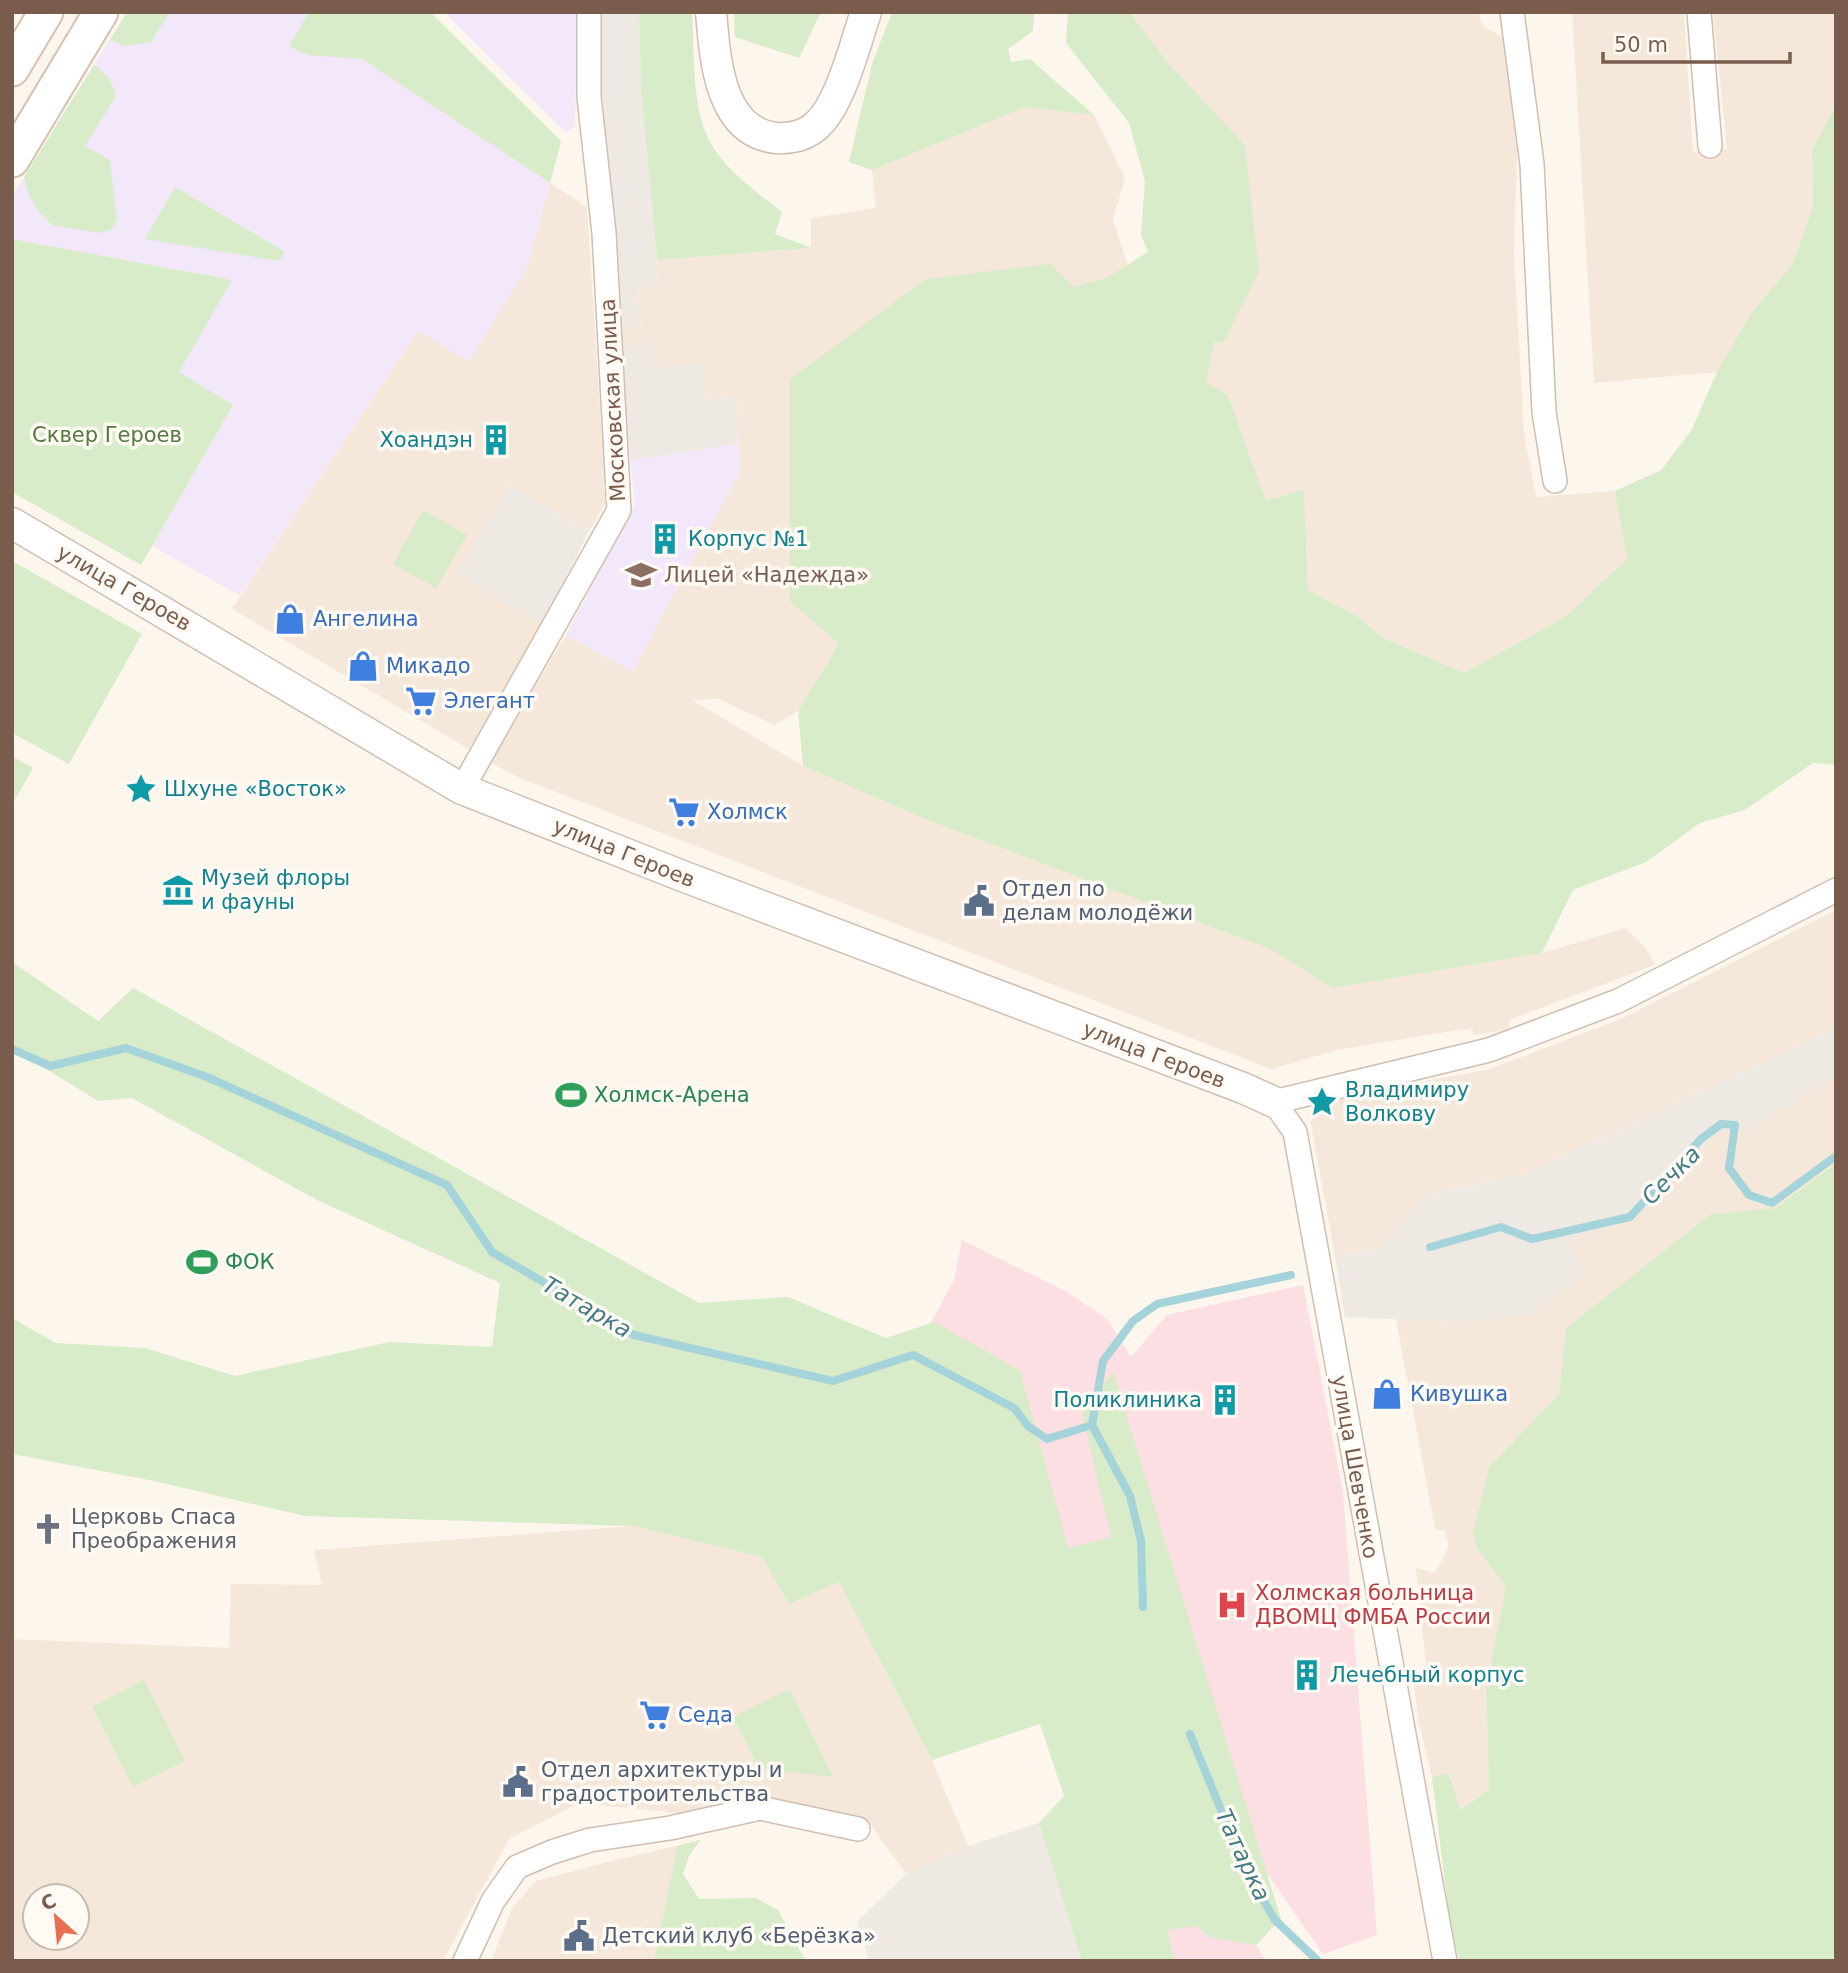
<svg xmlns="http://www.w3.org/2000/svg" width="1848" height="1973" viewBox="0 0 1848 1973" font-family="'DejaVu Sans',sans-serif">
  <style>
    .residential { fill: #f5e8da; fill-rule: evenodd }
    .industrial { fill: #efe9e4 }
    .education { fill: #f3e8fa }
    .medical { fill: #fbdfe3 }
    .green { fill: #d8ecc9 }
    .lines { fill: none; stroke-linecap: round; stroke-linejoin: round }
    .stream { stroke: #a5d3da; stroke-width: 8 }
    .minor-casing { stroke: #d1beb0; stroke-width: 26 }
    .tertiary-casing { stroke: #d1beb0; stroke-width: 33 }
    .secondary-casing { stroke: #d6c0b0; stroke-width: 37 }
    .minor { stroke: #fff; stroke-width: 23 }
    .tertiary { stroke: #fff; stroke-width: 30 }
    .secondary { stroke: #fff; stroke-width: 33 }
    .labels { text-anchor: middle; stroke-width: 7; stroke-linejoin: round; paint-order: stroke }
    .street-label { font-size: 21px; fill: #7a5c4d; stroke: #fffaf3 }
    .park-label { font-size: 21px; fill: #537a41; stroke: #fffaf3 }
    .culture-label { font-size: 21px; fill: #0d838f; stroke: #fffaf3; text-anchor: start }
    .education-label { font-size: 21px; fill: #785e54; stroke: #fffaf3; text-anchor: start }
    .shop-label { font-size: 21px; fill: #366cbe; stroke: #fffaf3; text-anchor: start }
    .service-label { font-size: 21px; fill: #4e5e75; stroke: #fffaf3; text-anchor: start }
    .leisure-label { font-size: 21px; fill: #27864d; stroke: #fffaf3; text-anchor: start }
    .worship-label { font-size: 21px; fill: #5b616d; stroke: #fffaf3; text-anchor: start }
    .health-label { font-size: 21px; fill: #be3a42; stroke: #fffaf3; text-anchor: start }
    .water-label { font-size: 23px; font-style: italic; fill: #437c86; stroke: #fffaf3 }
  </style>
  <rect width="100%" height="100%" fill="#fdf6ec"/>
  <path class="residential" d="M1129,12H1479L1482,26L1503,37L1517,152L1514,254L1524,433L1536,497L1615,491L1628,559L1565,617L1464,673L1383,638L1357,616L1308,590L1304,489L1266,501L1228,395L1206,384L1215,341L1169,64Z
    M1572,12H1684L1693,152L1727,149L1713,12H1836V105L1812,150L1813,206L1793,263L1750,315L1717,372L1594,383Z
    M1026,107L1094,115L1125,178L1113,220L1128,266L1108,277L1073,287L840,643L798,711L774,725L719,699L692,700L803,766L930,821L1270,949L1333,988L1542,953L1626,928L1645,947L1655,965L1509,1020L1510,1029L1474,1035L1472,1028L1337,1050L1271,1069L520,778L489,762L566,635L632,671L740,472L737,396L706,399L621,344L620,329L641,327L638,288L659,285L657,260L811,248V218L876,208L872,170Z
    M550,183L587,207L606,502L589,531L509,486L458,574L542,625L469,749L232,609L418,331L528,265Z
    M1836,910V1028L1526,1173L1424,1196L1380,1248L1335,1256L1309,1114L1312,1106L1318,1101L1490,1069L1623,1018Z
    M1836,1075V1163L1776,1208L1711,1214L1566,1328L1559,1394L1489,1467L1473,1533L1476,1547L1506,1587L1486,1688L1489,1790L1459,1810L1450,1773L1432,1777L1419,1723L1414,1686L1428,1685L1416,1568L1435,1573L1449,1546L1444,1530L1435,1529L1396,1319L1462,1322L1568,1241L1635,1218L1697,1152L1723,1131L1745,1132Z
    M633,1526L762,1557L789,1604L839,1582L932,1760L968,1846L906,1874L871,1825L740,1793L697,1815L579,1803L509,1839L443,1961H12V1639L229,1648L231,1584L322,1585L314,1550ZM35,1896H77V1938H35Z
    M677,1846L654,1961H491L512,1908L536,1881L615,1860Z"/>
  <path class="industrial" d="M601,12H639L641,88L659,285L638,289L641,327L620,329L601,94Z
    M652,342L654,367L703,363L706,399L737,396L739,444L630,460L621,345Z
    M509,486L589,531L542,625L457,574Z
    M1836,1028V1075L1745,1132L1723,1131L1697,1152L1635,1218L1569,1241L1584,1275L1529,1314L1462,1322L1345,1317L1335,1256L1380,1248L1424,1196L1526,1173Z
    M1039,1823L1082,1961H869L857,1922L906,1874L968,1846Z"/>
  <path class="education" d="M127,12H430L561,141L528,265L469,362L418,331L240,596L152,546L233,405L178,372L231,280L12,239V196Z
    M444,12H577L575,127L565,132Z
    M739,444L740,472L632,672L566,635L635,504L630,460Z"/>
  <path class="medical" d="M962,1240L1067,1292L1107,1319L1131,1357L1167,1315L1303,1285L1343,1491L1377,1935L1323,1954L1257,1859L921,1341L954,1280Z
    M1197,1926L1209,1937L1256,1945L1266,1961H1175L1167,1930Z"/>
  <path class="green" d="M127,12H170L151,42L124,46L110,40Z
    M309,12H430L561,141L550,183L362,59L308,55L289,46Z
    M639,12H692C695,54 690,114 715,150C732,175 759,194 782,212L775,234L812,248L657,260L641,88Z
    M734,12H821L799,58L735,37Z
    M892,12H1034L1033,31L1008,49L1011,62L1030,59L1094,115L1026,107L872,170L849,162L872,64Z
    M1068,12H1129L1169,64L1245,145L1259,272L1223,343L1215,341L1206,383L1228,395L1266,501L1304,489L1308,590L1357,616L1383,638L1464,673L1565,617L1627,559L1615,491L1661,470L1691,431L1717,372L1750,315L1793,263L1813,206L1812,150L1836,105V765L1813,763L1745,810L1700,823L1646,862L1573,890L1542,953L1333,988L1270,949L930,821L803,766L798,711L839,644L790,601V379L926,279L1050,264L1073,287L1108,277L1148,252L1141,235L1145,181L1129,123L1066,43Z
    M94,65C106,73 114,82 115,98L85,146L110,160L117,220L111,230L100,233L52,225L38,211L28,193L24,177Z
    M175,187L285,252L279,261L145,239Z
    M12,239L232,280L179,372L233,405L141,565L12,492Z
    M423,510L467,535L436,588L393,564Z
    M12,561L142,634L69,764L12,733Z
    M12,756L33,768L13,803L12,802Z
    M12,962L98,1021L133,988L699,1303L788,1297L886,1338L934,1322L1020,1371L1068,1548L1111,1537L1082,1413L1113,1372L1281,1919L1256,1945L1209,1937L1197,1926L1167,1930L1175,1961H1082L1039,1823L1064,1796L1040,1724L932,1760L839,1582L789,1604L762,1557L633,1526L305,1516L154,1481L12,1454V1318L56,1343L145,1348L235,1376L389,1342L492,1347L500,1283L319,1201L132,1098L98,1101L12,1048Z
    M1836,1163V1961H1460L1451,1933L1432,1777L1449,1773L1460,1810L1489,1790L1486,1688L1506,1587L1476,1547L1473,1533L1489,1467L1559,1394L1566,1328L1711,1214L1776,1208Z
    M144,1680L185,1761L133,1787L92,1707Z
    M790,1689L833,1777L759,1769L733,1717Z
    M700,1840L689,1856L683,1874L699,1899L756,1898L778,1910L806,1961H654L677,1846Z"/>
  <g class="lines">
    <path class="stream" d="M12,1049L50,1066L126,1048L207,1077L447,1185L492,1252L634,1335L833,1381L913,1355L1014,1408L1028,1426L1047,1439L1092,1425
      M1430,1247L1501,1227L1532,1239L1630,1217L1701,1139L1721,1124L1735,1125L1729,1168L1749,1195L1772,1203L1836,1156
      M1092,1425L1103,1361L1133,1321L1157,1304L1291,1275
      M1092,1425L1130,1496L1141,1541L1143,1607
      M1190,1734L1243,1864L1274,1919L1318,1961"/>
    <defs>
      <path id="minor" d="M1512,12L1532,164L1544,412L1555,481
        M1699,12L1710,146
        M462,789L619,510L604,233L589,97V12
        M465,1961L493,1901L517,1867L552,1852L590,1840L670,1828L760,1808L858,1829
        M1445,1961L1295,1132L1274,1102L1489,1050L1618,1001L1836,890"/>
      <path id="tertiary" d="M711,12C715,58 719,133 777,138C791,139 807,135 817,125C841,103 855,44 866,12
        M12,523L462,789L685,877L1243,1088L1274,1102"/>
      <path id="secondary" d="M12,69L46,12
        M12,160L101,12"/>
    </defs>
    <use href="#minor" class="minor-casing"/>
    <use href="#tertiary" class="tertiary-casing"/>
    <use href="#secondary" class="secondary-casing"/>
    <use href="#minor" class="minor"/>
    <use href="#tertiary" class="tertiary"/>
    <use href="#secondary" class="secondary"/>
  </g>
  <defs>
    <symbol id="building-bare" viewBox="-9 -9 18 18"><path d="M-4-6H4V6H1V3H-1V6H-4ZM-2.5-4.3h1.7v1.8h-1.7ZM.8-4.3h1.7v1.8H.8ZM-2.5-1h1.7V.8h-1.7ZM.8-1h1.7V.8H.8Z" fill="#0f9aa8" stroke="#fffaf3" stroke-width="2.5" paint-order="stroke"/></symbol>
    <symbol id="school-bare" viewBox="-9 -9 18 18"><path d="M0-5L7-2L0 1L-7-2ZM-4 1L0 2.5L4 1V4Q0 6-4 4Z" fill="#8d6e63" stroke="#fffaf3" stroke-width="2.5" paint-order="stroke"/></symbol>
    <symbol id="shop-bare" viewBox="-9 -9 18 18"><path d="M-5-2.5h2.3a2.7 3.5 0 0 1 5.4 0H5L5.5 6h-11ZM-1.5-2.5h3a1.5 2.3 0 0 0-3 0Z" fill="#3f7fe0" stroke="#fffaf3" stroke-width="2.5" paint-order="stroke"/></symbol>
    <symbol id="supermarket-bare" viewBox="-9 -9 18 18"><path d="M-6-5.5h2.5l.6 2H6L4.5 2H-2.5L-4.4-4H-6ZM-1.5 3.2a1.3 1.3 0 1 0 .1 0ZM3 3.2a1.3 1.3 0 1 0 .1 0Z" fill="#3f7fe0" stroke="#fffaf3" stroke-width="2.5" paint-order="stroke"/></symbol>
    <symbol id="sight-bare" viewBox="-9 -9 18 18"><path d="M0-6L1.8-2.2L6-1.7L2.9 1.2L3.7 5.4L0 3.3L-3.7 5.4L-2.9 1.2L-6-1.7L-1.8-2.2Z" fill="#0f9aa8" stroke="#fffaf3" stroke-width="2.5" paint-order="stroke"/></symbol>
    <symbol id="museum-bare" viewBox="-9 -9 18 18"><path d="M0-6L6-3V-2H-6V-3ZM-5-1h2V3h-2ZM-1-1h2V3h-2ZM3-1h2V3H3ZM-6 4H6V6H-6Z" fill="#0f9aa8" stroke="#fffaf3" stroke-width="2.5" paint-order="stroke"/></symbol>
    <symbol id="civic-bare" viewBox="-9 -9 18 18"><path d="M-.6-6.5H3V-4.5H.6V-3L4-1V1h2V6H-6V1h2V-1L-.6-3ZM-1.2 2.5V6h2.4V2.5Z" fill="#5c6f8a" stroke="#fffaf3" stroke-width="2.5" paint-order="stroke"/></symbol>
    <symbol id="stadium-bare" viewBox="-9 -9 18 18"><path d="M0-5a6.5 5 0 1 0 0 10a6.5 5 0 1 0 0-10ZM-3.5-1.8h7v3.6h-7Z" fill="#2e9e5b" stroke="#fffaf3" stroke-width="2.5" paint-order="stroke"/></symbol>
    <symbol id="church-bare" viewBox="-9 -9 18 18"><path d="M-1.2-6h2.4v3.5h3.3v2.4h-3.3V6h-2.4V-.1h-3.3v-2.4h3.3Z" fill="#6b7280" stroke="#fffaf3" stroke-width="2.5" paint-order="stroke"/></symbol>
    <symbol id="hospital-bare" viewBox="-9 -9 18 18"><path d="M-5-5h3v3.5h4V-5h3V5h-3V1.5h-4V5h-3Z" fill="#e0444e" stroke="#fffaf3" stroke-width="2.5" paint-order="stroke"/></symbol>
  </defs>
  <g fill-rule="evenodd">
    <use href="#building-bare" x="474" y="418" width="44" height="44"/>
    <use href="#building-bare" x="643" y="517" width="44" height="44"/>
    <use href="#school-bare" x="619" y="553" width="44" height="44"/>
    <use href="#shop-bare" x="268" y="597" width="44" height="44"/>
    <use href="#shop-bare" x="341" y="644" width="44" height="44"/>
    <use href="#supermarket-bare" x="399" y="679" width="44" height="44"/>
    <use href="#sight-bare" x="119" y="767" width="44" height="44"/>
    <use href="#supermarket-bare" x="662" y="790" width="44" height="44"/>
    <use href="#museum-bare" x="156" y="868" width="44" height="44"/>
    <use href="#civic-bare" x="957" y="879" width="44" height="44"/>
    <use href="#stadium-bare" x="549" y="1073" width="44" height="44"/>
    <use href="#sight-bare" x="1300" y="1080" width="44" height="44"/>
    <use href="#stadium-bare" x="180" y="1240" width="44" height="44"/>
    <use href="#shop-bare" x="1365" y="1372" width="44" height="44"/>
    <use href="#building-bare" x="1203" y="1378" width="44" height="44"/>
    <use href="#church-bare" x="26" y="1507" width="44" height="44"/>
    <use href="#hospital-bare" x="1210" y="1583" width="44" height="44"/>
    <use href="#building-bare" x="1285" y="1653" width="44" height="44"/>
    <use href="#supermarket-bare" x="633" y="1693" width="44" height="44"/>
    <use href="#civic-bare" x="496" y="1760" width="44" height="44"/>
    <use href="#civic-bare" x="557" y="1914" width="44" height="44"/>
  </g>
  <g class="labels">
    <g class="street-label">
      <text transform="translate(613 400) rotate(-93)" y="7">Московская улица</text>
      <text transform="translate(124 588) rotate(30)" y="7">улица Героев</text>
      <text transform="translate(624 853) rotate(22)" y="7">улица Героев</text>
      <text transform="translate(1154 1055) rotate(21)" y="7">улица Героев</text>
      <text transform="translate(1355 1467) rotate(80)" y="7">улица Шевченко</text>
    </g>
    <g class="park-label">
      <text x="107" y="442">Сквер Героев</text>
    </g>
    <g class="culture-label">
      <text x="473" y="447" text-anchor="end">Хоандэн</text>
      <text x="688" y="546">Корпус №1</text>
      <text x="164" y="796">Шхуне «Восток»</text>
      <text x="201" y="885">Музей флоры<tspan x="201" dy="24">и фауны</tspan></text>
      <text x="1345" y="1097">Владимиру<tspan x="1345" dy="24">Волкову</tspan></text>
      <text x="1202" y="1407" text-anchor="end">Поликлиника</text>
      <text x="1330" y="1682">Лечебный корпус</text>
    </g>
    <g class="education-label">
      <text x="664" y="582">Лицей «Надежда»</text>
    </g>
    <g class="shop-label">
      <text x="313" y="626">Ангелина</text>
      <text x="386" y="673">Микадо</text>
      <text x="444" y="708">Элегант</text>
      <text x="707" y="819">Холмск</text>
      <text x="1410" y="1401">Кивушка</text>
      <text x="678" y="1722">Седа</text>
    </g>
    <g class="service-label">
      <text x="1002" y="896">Отдел по<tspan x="1002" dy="24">делам молодёжи</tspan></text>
      <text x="541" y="1777">Отдел архитектуры и<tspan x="541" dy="24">градостроительства</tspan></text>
      <text x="602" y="1943">Детский клуб «Берёзка»</text>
    </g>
    <g class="leisure-label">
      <text x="594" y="1102">Холмск-Арена</text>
      <text x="225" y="1269">ФОК</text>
    </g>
    <g class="worship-label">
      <text x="71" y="1524">Церковь Спаса<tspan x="71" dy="24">Преображения</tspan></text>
    </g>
    <g class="health-label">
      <text x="1255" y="1600">Холмская больница<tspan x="1255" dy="24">ДВОМЦ ФМБА России</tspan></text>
    </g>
    <g class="water-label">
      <text transform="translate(1671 1175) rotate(-45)" y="8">Сечка</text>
      <text transform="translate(587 1307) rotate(30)" y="8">Татарка</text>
      <text transform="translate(1243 1855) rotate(65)" y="8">Татарка</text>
    </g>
  </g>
  <rect width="1848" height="1973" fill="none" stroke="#7a5c4d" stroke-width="28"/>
  <g transform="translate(56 1917) rotate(333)"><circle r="33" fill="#fffaf3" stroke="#cabbb1" stroke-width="2"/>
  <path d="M0-5L12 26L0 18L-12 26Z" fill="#e76f51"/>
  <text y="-10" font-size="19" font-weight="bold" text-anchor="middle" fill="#7a5c4d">С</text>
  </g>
  <path d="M1603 52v10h187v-10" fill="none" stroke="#7a5c4d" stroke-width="3.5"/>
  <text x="1614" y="52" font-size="21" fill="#7a5c4d" stroke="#fffaf3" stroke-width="5" paint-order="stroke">50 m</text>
</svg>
